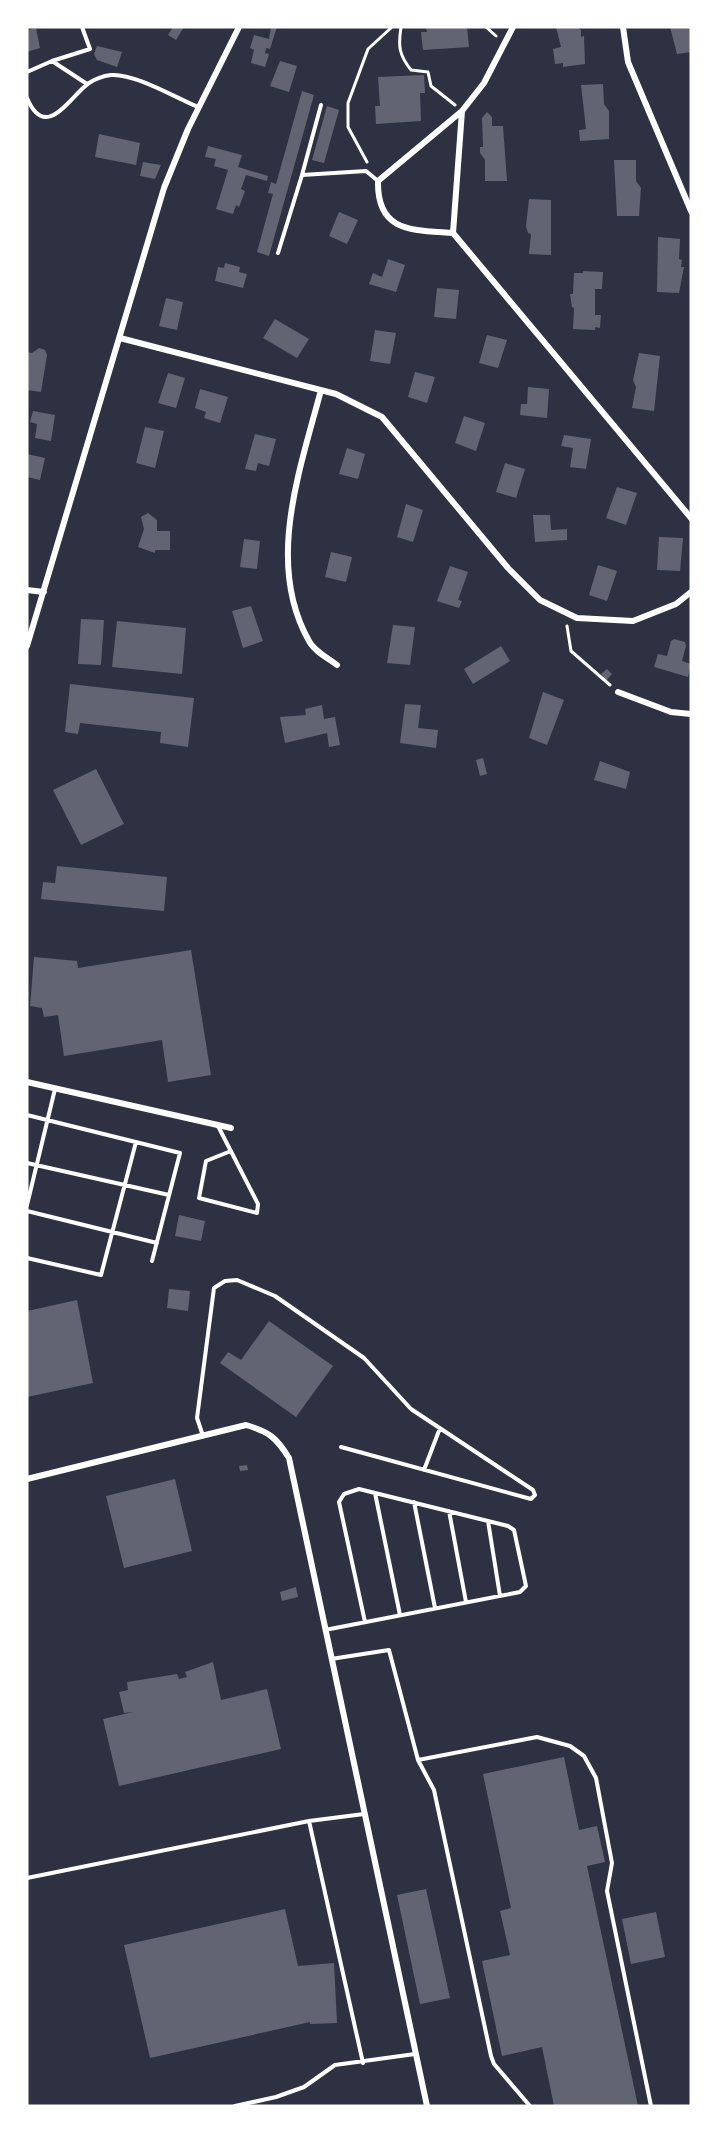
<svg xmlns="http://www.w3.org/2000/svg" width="718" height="2133" viewBox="0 0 718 2133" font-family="Mulish,sans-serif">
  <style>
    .building { fill: #626471 }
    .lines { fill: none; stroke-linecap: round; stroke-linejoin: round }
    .path { stroke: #fff; stroke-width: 3 }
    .service { stroke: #fff; stroke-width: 4 }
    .minor { stroke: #fff; stroke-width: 6 }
  </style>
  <rect width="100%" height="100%" fill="#2d3142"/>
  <path class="building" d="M173,27H184L176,40L168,35Z
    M271,27H277L270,49L266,48L265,53L269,54L265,67L251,63L254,50L250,48L254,35L269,39Z
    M426,27H467L469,47L423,50L421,32H427Z
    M556,27H577L581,30V37L584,36L585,64L563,67V63L555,64L553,49L561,47Z
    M670,27H691V52L677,54Z
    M36,28L40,48L27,52V30Z
    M97,46L122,52L117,67L97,60L94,54Z
    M280,61L297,66L289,92L270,86Z
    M424,75L425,93H420L421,121L376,124L375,106H380L378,77Z
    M603,84L604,104L609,111V139L580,141L579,130L586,129L581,85Z
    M302,91L314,95L269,256L257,252L273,194L268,193L271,182L276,184Z
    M327,106L339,110L324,163L312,160Z
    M487,112L492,117V126H503L507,181H485V160L480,153V147H483L482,118Z
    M99,134L140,143L136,165L95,157Z
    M208,146L242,155L238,167L268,176L267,181L246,175L241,189L245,191L239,207L236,205L233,214L216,209L228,170L214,166L216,159L205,157Z
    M614,160H636V181L641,188L639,216H617Z
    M143,162L161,165L155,179L140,176Z
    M529,199L551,200V255L529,254L531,234L528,233L526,226Z
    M339,212L358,220L347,244L329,236Z
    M658,237L680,239L679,259L682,260L681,267H684L679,293L657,292Z
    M388,259L405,265L396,292L369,284L373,273L382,277Z
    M225,263L240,267L239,272L247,274L243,288L215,281L218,267L224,268Z
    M583,271L603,272L602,289H595V315H601L600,328L595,327V330L573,329L574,308L572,307L570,294H573L574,273H583Z
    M437,288L459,290L456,319L434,317Z
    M166,298L183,302L177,330L159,326Z
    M275,319L309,339L297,358L263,338Z
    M375,330L396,333L390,364L370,361Z
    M487,335L507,340L498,368L479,363Z
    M39,348L45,350L47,355L41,392L27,390V352L32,353Z
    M639,353L660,356L654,411L632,408L636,387L633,380Z
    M415,372L435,377L427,403L408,397Z
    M168,373L185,378L176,408L158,403Z
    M528,387L549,389L547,418L520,415L521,404H527Z
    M200,389L228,397L220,423L204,418L206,412L195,408Z
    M33,411L55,415L51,441L35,438L37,424L30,422Z
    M464,416L485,423L476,451L455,443Z
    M145,427L164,431L155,468L136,463Z
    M255,434L276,439L269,466L258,463L256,471L245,469Z
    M564,435L591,439L586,469L570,467L573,448L561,446Z
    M347,448L365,454L358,479L339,474Z
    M27,454L45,458L40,480L27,477Z
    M505,463L525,469L516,498L496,492Z
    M617,487L637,493L626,525L606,518Z
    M406,504L423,510L413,542L397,537Z
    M148,513L157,520V531H170V550H155V553L138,547L144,529L141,517Z
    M533,515H550L551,530L567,529V540L535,542Z
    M659,537L683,538L680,571L657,570Z
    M244,539L260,541L257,569L240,567Z
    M331,552L352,557L346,582L325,577Z
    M598,565L617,571L607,601L589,595Z
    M450,566L468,572L458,600L462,601L459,608L437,601Z
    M251,606L263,641L243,648L232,611Z
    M81,619L104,620L101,665L78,664Z
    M117,621L186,628L182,674L112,667Z
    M393,625L415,627L410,665L387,663Z
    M674,639L685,642L686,646L682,661L691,664L688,677L654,667L658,654L667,656L671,641Z
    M501,646L510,661L473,684L464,669Z
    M607,669L612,674L606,681L601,674Z
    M70,684L194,698L188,747L160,743L161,732L80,723L78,734L65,732Z
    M543,692L564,700L547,745L529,738Z
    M405,704L421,705L418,728L438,730L436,748L400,743Z
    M322,705L324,719L335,717L340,745L329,747L327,733L285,743L280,717L306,715L305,709Z
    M483,758L487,774L480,776L476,760Z
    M600,761L630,772L626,789L594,780Z
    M96,769L124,824L81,845L53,790Z
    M57,866L167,877L164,911L41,899L43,882L55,883Z
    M191,950L211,1075L168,1082L162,1040L64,1056L58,1015L44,1017L42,1008L30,1006L34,957L77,961L78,968Z
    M179,1215L205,1221L201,1241L175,1236Z
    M169,1289L190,1291L188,1311L167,1308Z
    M77,1300L93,1383L27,1397V1311Z
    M269,1321L333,1366L296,1417L220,1363L228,1352L241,1360Z
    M247,1465L248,1470L240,1471L239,1466Z
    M175,1479L192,1551L124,1568L106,1496Z
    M296,1587L298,1597L282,1601L280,1592Z
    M213,1662L221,1700L267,1689L281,1749L119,1786L103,1719L133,1712L124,1713L119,1692L128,1690L127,1682L177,1674L179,1679L187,1677L185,1672Z
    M564,1757L579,1830L597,1826L605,1862L587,1866L638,2106H554L542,2047L502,2056L482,1961L510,1955L500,1911L511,1908L483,1774Z
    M426,1889L450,1998L420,2004L397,1895Z
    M285,1909L298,1966L334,1963L337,2023L310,2024V2022L150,2058L124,1945Z
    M656,1912L665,1957L631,1964L622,1919Z"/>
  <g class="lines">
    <path class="path" d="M401,27C398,46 399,55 411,70L428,72L431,86L455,105
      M486,27L496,36
      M367,162L348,127V103L368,49L392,27
      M567,626L571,651L610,685"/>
    <path class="service" d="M82,27L90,49L52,61L87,84
      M27,72L52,61
      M27,98C46,143 70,96 89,83C95,79 103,76 111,75C134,73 176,98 198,107
      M302,175L321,105
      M278,253L302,175L366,171L378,181
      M27,1115L180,1153L152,1261
      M218,1126L258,1204L257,1213L199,1198L206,1161L231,1151
      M27,1163L169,1195
      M27,1205L55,1089
      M27,1211L157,1243
      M27,1258L101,1275L136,1142
      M203,1436L197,1418L214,1288L225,1281L237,1280L275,1296L364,1358L411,1409L533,1490L535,1495L531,1499L341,1447
      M424,1470L440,1428
      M375,1493L400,1615
      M414,1502L435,1608
      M449,1511L466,1602
      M488,1521L500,1596
      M325,1630L520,1592L526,1586L514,1530L508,1526L359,1489L344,1494L339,1502L365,1622
      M331,1659L389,1650L418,1760L537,1737L570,1746L584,1756L596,1778L612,1863L607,1891L651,2106
      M418,1760L434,1790L491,2056L494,2064L530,2106
      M309,1821L363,2063
      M27,1878L309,1821L364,1814
      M235,2106L276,2097L304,2087L335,2065L415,2054"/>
    <path class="minor" d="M623,27L628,62L691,211
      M453,233L691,518
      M453,233C413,230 377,233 378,181L462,111L484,83L513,27
      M453,233L462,111
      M120,338L336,394L382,417L508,568L540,600L577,618L633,621L676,604L691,592
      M321,390C300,470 265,564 309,641C314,651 328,658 337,665
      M27,590L44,592
      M27,646L164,188L188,129L239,27
      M618,692L671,712L691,714
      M27,1082L231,1128
      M27,1479L246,1425C269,1432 276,1437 289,1458L427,2106"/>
  </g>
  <rect width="718" height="2133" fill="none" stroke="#ffffff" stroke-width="57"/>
</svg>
